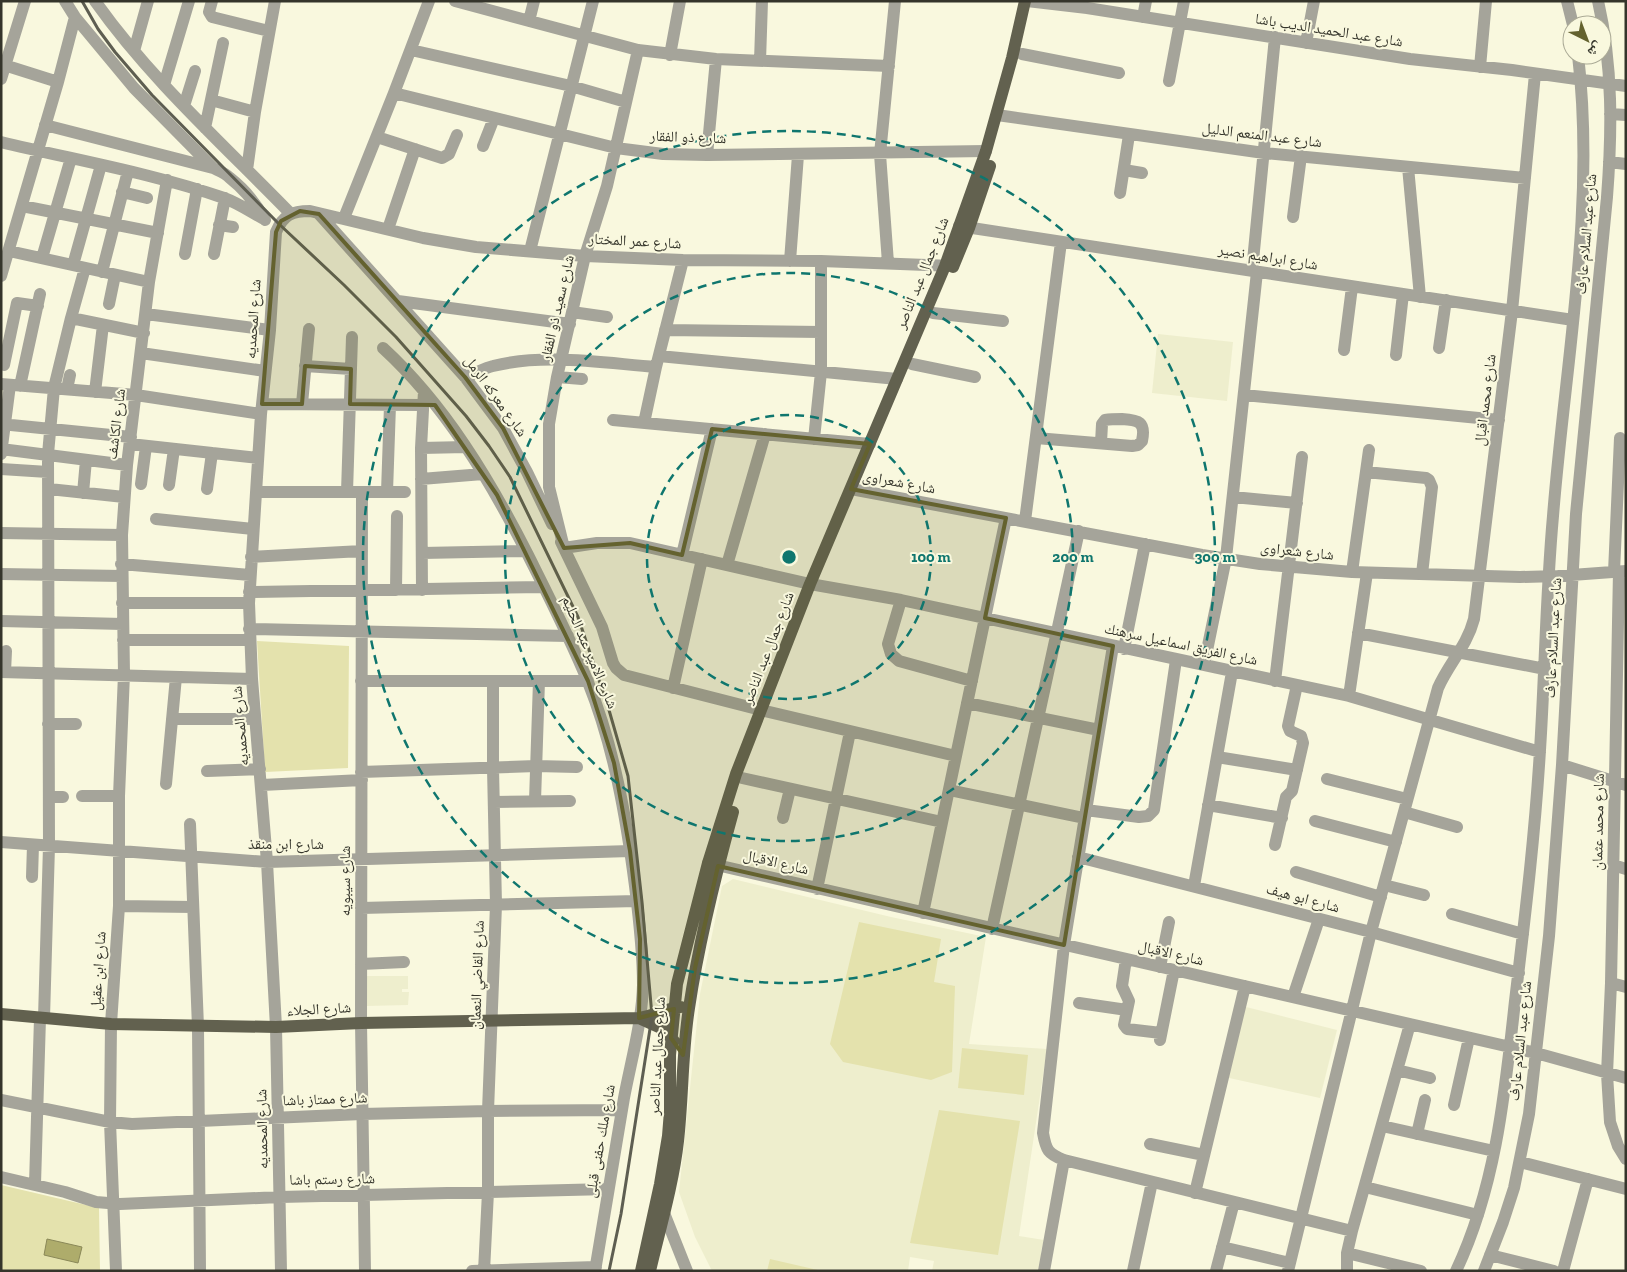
<svg xmlns="http://www.w3.org/2000/svg" width="1627" height="1272" viewBox="0 0 1627 1272" font-family="'Zilla Slab','Noto Naskh Arabic',serif">
  <style>
    .built { fill: #eeeecd }
    .green { fill: #e4e2ad }
    .water { fill: #aeac6b; stroke: #8a8858 }
    .lines { fill: none; stroke-linecap: round; stroke-linejoin: round }
    .minor { stroke: #a5a49a; stroke-width: 12 }
    .major { stroke: #62614f; stroke-width: 12 }
    .rail { stroke: #5e5e51; stroke-width: 3 }
    .marked { fill: #64622f; fill-opacity: 0.2; stroke: #64622f; stroke-width: 4; stroke-linejoin: round }
    .ring { fill: none; stroke: #0f766e; stroke-width: 2.5; stroke-dasharray: 9 6 }
    .labels { text-anchor: middle; stroke-width: 4; stroke-linejoin: round; paint-order: stroke }
    .street-label { font-size: 15px; fill: #35352b; stroke: #f9f8de }
    .centre { fill: #0f766e; stroke: #f9f8de; stroke-width: 2.5 }
    .ring-label { font-size: 15px; text-anchor: middle; font-weight: bold; fill: #0f766e; stroke: #f9f8de; stroke-width: 4; stroke-linejoin: round; paint-order: stroke }
  </style>
  <rect width="100%" height="100%" fill="#f9f8de"/>
  <path class="built" d="M1158,334L1233,342L1227,401L1152,393Z
    M733,879L891,917L986,937L969,1044L1047,1049L1019,1236L1044,1240L1041,1251V1271H932L934,1261L910,1257L908,1271H712L695,1237L679,1192L700,994L722,886Z
    M365,976H408V989H402V992H409L408,1005L366,1006Z
    M1242,1006L1337,1030L1320,1098L1225,1077Z"/>
  <path class="green" d="M257,641L349,646L348,768L265,772Z
    M859,922L941,939L934,982L955,986L952,1072L931,1080L843,1062L830,1044Z
    M962,1048L1028,1055L1024,1095L958,1088Z
    M939,1110L1020,1121L998,1255L910,1243Z
    M1,1185L99,1208L100,1271H1Z
    M770,1259L822,1271H767Z"/>
  <path class="water" d="M47,1239L82,1247L78,1263L44,1255Z"/>
  <g class="lines">
    <path class="minor" d="M65,1L75,17L134,88L213,168C219,171 225,173 230,178C244,189 257,205 265,220
      M95,1C151,80 224,145 291,214
      M212,1L209,12L212,17L269,31
      M455,1L638,50L716,59L889,66
      M1027,1L1087,8L1410,59L1512,70L1626,86
      M1567,1L1573,25
      M1143,17L1146,1
      M529,21L534,1
      M1306,43L1314,1
      M411,50L571,86L626,102
      M638,50L607,186L585,256L557,377L549,424V487L564,548L597,543H630L810,584L901,600L1349,696L1540,752
      M134,51L148,1
      M1022,54L1119,73
      M670,55L680,1
      M760,61L762,1
      M1,64L58,82
      M1480,67L1486,1
      M1,79L25,1
      M1169,81L1184,1
      M164,85L189,1
      M394,93L616,148L663,154L707,155L986,151
      M211,100L255,112
      M184,106L195,71
      M1610,114L1626,115
      M997,115L1264,153L1525,178
      M45,125L213,168
      M205,128L223,43
      M377,137L442,158L449,154L457,135
      M1,142C75,160 152,173 224,198C238,203 251,212 264,219
      M483,146L494,118
      M707,155L716,59
      M1609,162L1626,164
      M1408,167L1420,297
      M247,170L255,112L275,1
      M1124,170L1142,173
      M122,192L147,198
      M1120,193L1129,135
      M22,206L158,233
      M319,214L465,377L503,428L527,472L552,524
      M1293,217L1301,156
      M344,218L394,93L429,1
      M219,225L233,227
      M959,226L1573,320
      M388,229L415,149
      M9,251L149,282
      M530,251L593,1
      M185,254L197,189
      M214,254L225,198
      M42,258L71,158
      M790,261L798,155
      M888,263L880,154L895,1
      M73,265L101,165
      M1252,271L1275,37
      M102,272L128,171
      M1,276L58,82L75,17
      M398,301L570,324
      M109,304L115,275
      M572,312L607,317
      M933,313L1003,321
      M146,314L270,330
      M71,318L144,333
      M665,330L821,332
      M383,348C445,405 490,480 528,555C549,597 570,638 588,682C614,747 626,816 635,886C639,918 643,952 643,985C642,1023 631,1061 624,1098C614,1156 605,1213 595,1271
      M1439,348L1446,300
      M1344,350L1352,287
      M141,353L265,371
      M1396,355L1403,294
      M659,356L897,379
      M912,364L975,377
      M4,365L17,303L38,306
      M305,366L351,369
      M465,377C474,374 484,368 493,366C545,353 603,363 656,367
      M557,377L582,379
      M1,384L136,395L261,414
      M20,386L40,294
      M67,389L70,375
      M95,392L103,325
      M1244,395L1499,420
      M262,404L423,405
      M302,404L309,329
      M613,420L870,444
      M644,423L656,367L683,260
      M1,424L131,437
      M1036,438L1132,446L1138,445L1142,441C1146,422 1139,420 1122,419C1116,419 1111,419 1105,420L1102,424L1101,443
      M814,439L821,372V261
      M130,444L258,458
      M421,448L466,447
      M1,449L127,465
      M1,454L10,385
      M1,469L48,472
      M1366,472L1426,478L1429,480L1432,487L1422,574
      M421,479L483,474
      M141,484L146,446
      M169,485L174,449
      M49,489L124,497
      M207,489L212,453
      M851,489L1202,555L1260,564L1352,572L1520,577L1558,576L1626,571
      M256,492H405
      M347,492L352,337
      M362,492L361,1023L365,1271
      M387,492L390,405
      M83,493L86,460
      M1233,497L1297,503
      M156,519L253,529
      M1025,521L1061,242
      M1,533L122,535
      M561,542L602,627L613,663L616,668L624,675L761,710L956,756
      M422,553L525,551
      M682,555L712,429
      M251,557L362,551
      M121,564L250,575
      M727,565L765,434
      M1619,571L1611,983L1607,1074L1610,1122L1618,1146L1626,1159
      M1352,572L1369,450
      M1614,572L1620,438
      M1,574L122,576
      M396,590L397,516
      M422,590L421,448L424,391
      M249,592L544,587
      M901,600L888,644L891,654L899,661L972,681
      M122,603H249
      M1,621L123,624
      M249,629L568,636
      M1358,633L1545,669
      M123,640H250
      M1113,646L1064,945L1043,1133C1046,1150 1048,1154 1064,1160L1352,1231
      M1124,649L1145,544
      M1204,665L1226,558L1257,272
      M1,672L252,679
      M5,672L6,651
      M361,681H588
      M1275,681L1302,457
      M673,688L702,559
      M1349,696L1367,573
      M967,703L1099,730
      M172,719H255
      M48,724H76
      M1217,757L1297,770
      M1562,765L1626,785
      M207,771L260,769
      M361,772L536,766L577,767
      M742,778L942,822
      M1327,779L1407,799
      M166,784L176,677
      M262,785L362,780
      M949,790L1084,818
      M82,796H119
      M49,797H63
      M535,801L539,681
      M494,802L570,801
      M1208,805L1282,818
      M1086,810L1139,817L1148,816L1154,810L1176,660
      M1404,812L1457,827
      M783,818L790,789
      M1315,821L1396,842
      M190,824L198,1027L200,1271
      M1,842L267,862L630,851
      M1275,845L1286,797L1292,791L1303,743L1301,736L1290,731L1288,726L1297,685
      M1078,857L1371,932L1519,973
      M708,863L1536,1053L1626,1078
      M1613,865L1626,869
      M1296,872L1381,897
      M32,877L33,845
      M1384,885L1424,895
      M1194,886L1232,672
      M817,889L850,732
      M119,906L193,907
      M361,908L636,901
      M923,913L1006,518
      M1452,914L1523,934
      M992,929L1079,531
      M1126,959L1122,986L1129,1001L1124,1025L1127,1029L1161,1033
      M361,964L404,962
      M1160,967L1169,922
      M1611,983L1626,987
      M1293,997L1319,919
      M1079,1003L1127,1010
      M44,1018L49,846L48,454L54,388L71,318L85,268
      M1160,1040L1174,970
      M1397,1070L1430,1078
      M1,1100L110,1122L132,1124L362,1114L488,1111L622,1110
      M1454,1105L1469,1038
      M1382,1126L1494,1151
      M1417,1134L1425,1100
      M1150,1144L1204,1155
      M1520,1162L1626,1189
      M1,1177L65,1192L96,1202L120,1204L280,1197L608,1189
      M35,1184L40,1018
      M1365,1187L1478,1215
      M1195,1193L1245,986
      M664,1213L687,1271
      M1222,1247L1290,1263
      M1347,1253L1421,1271
      M1490,1255L1554,1271
      M116,1271L110,1122L111,1024L119,906V796L124,674L122,535L127,465L149,282L167,180
      M281,1271L276,1027L267,862L252,679L249,603L261,414L270,330L276,232C283,215 292,211 310,211L423,238L476,247L585,256L683,260L821,261L953,266
      M472,1271L596,1267
      M484,1271L488,1192V1111L496,905L493,768V681
      M1044,1271L1064,1160
      M1133,1271L1152,1182
      M1216,1271L1234,1202
      M1288,1271L1371,932L1438,688C1449,663 1467,646 1474,619L1512,311L1535,74
      M1347,1271V1253L1352,1231L1410,1024
      M1456,1271C1496,1187 1505,1092 1515,1001C1525,917 1535,834 1540,750C1545,672 1546,593 1553,516C1565,363 1596,209 1578,55
      M1484,1271L1503,1222L1514,1188L1529,1114L1549,936L1562,765L1576,514L1607,197C1612,132 1613,66 1598,1
      M1563,1271L1588,1179"/>
    <path class="major" d="M953,267L969,228L990,166
      M1,1014L111,1024L276,1027L361,1023L639,1018C654,1016 669,1007 681,1007
      M639,1018L661,1028L674,1041
      M641,1271L660,1184L668,1136L670,1111V1055L677,984L708,863L736,774L810,584L945,266L986,151L1012,58L1025,1
      M650,1271C660,1228 673,1185 678,1141C683,1097 682,1052 689,1008C699,941 715,877 733,812"/>
    <path class="rail" d="M82,1L98,29L115,52L152,95L279,224L344,285L396,337L466,416L489,446L510,477L578,617L609,710L628,776L642,902L652,1016L621,1214L609,1271"/>
  </g>
  <path class="marked" d="M300,211L319,214L465,377L503,428L564,548L630,543L682,555L712,429L870,444L851,489L1006,518L985,618L1113,646L1064,945L718,866L695,968L683,1055L671,1038L674,1009L639,1018L640,939L630,851L614,763L588,681L497,495L435,405L350,404L351,369L305,366L302,404H262L276,232L281,221Z"/>
  <g class="ring">
    <circle cx="789" cy="557" r="142"/>
    <circle cx="789" cy="557" r="284"/>
    <circle cx="789" cy="557" r="426"/>
  </g>
  <g class="labels">
    <g class="street-label">
      <text transform="translate(1329 30) rotate(9)" y="5">شارع عبد الحميد الديب باشا</text>
      <text transform="translate(1262 135) rotate(7)" y="5">شارع عبد المنعم الدليل</text>
      <text transform="translate(688 137) rotate(2)" y="5">شارع ذو الفقار</text>
      <text transform="translate(1586 234) rotate(-85)" y="5">شارع عبد السلام عارف</text>
      <text transform="translate(635 241) rotate(3)" y="5">شارع عمر المختار</text>
      <text transform="translate(1268 257) rotate(9)" y="5">شارع ابراهيم نصير</text>
      <text transform="translate(922 273) rotate(-68)" y="5">شارع جمال عبد الناصر</text>
      <text transform="translate(557 308) rotate(-77)" y="5">شارع سعيد ذو الفقار</text>
      <text transform="translate(253 319) rotate(-86)" y="5">شارع المحمديه</text>
      <text transform="translate(496 396) rotate(54)" y="5">شارع معركه الرمل</text>
      <text transform="translate(1485 400) rotate(-83)" y="5">شارع محمد اقبال</text>
      <text transform="translate(116 424) rotate(-83)" y="5">شارع الكاشف</text>
      <text transform="translate(899 482) rotate(10)" y="5">شارع شعراوى</text>
      <text transform="translate(1297 551) rotate(6)" y="5">شارع شعراوى</text>
      <text transform="translate(1553 638) rotate(-87)" y="5">شارع عبد السلام عارف</text>
      <text transform="translate(1181 644) rotate(12)" y="5">شارع الفريق اسماعيل سرهنك</text>
      <text transform="translate(768 648) rotate(-69)" y="5">شارع جمال عبد الناصر</text>
      <text transform="translate(590 652) rotate(67)" y="5">شارع الامير عبد الحليم</text>
      <text transform="translate(240 726) rotate(-95)" y="5">شارع المحمديه</text>
      <text transform="translate(1598 822) rotate(-89)" y="5">شارع محمد عثمان</text>
      <text x="286" y="849">شارع ابن منقذ</text>
      <text transform="translate(776 862) rotate(13)" y="5">شارع الاقبال</text>
      <text transform="translate(345 881) rotate(-90)" y="5">شارع سيبويه</text>
      <text transform="translate(1303 898) rotate(15)" y="5">شارع ابو هيف</text>
      <text transform="translate(1171 953) rotate(13)" y="5">شارع الاقبال</text>
      <text transform="translate(98 971) rotate(-86)" y="5">شارع ابن عقيل</text>
      <text transform="translate(477 975) rotate(-88)" y="5">شارع القاضي النعمان</text>
      <text transform="translate(319 1009) rotate(-3)" y="5">شارع الجلاء</text>
      <text transform="translate(1520 1041) rotate(-84)" y="5">شارع عبد السلام عارف</text>
      <text transform="translate(657 1056) rotate(-87)" y="5">شارع جمال عبد الناصر</text>
      <text transform="translate(325 1099) rotate(-2)" y="5">شارع ممتاز باشا</text>
      <text transform="translate(262 1129) rotate(-91)" y="5">شارع المحمديه</text>
      <text transform="translate(600 1141) rotate(-80)" y="5">شارع ملك حفنى قبلى</text>
      <text transform="translate(332 1179) rotate(-1)" y="5">شارع رستم باشا</text>
    </g>
  </g>
  <circle cx="789" cy="557" r="8" class="centre"/>
  <g class="ring-label">
    <text x="931" y="562">100 m</text>
    <text x="1073" y="562">200 m</text>
    <text x="1215" y="562">300 m</text>
  </g>
  <rect width="1627" height="1272" fill="none" stroke="#35352b" stroke-width="5"/>
  <g transform="translate(1587 40) rotate(138)"><circle r="24" fill="#f9f8de" stroke="#abaa96"/>
  <path d="M0-4L9 19L0 12L-9 19Z" fill="#64622f"/>
  <text y="-8" font-size="14" font-weight="bold" text-anchor="middle" fill="#35352b">ش</text>
  </g>
</svg>
